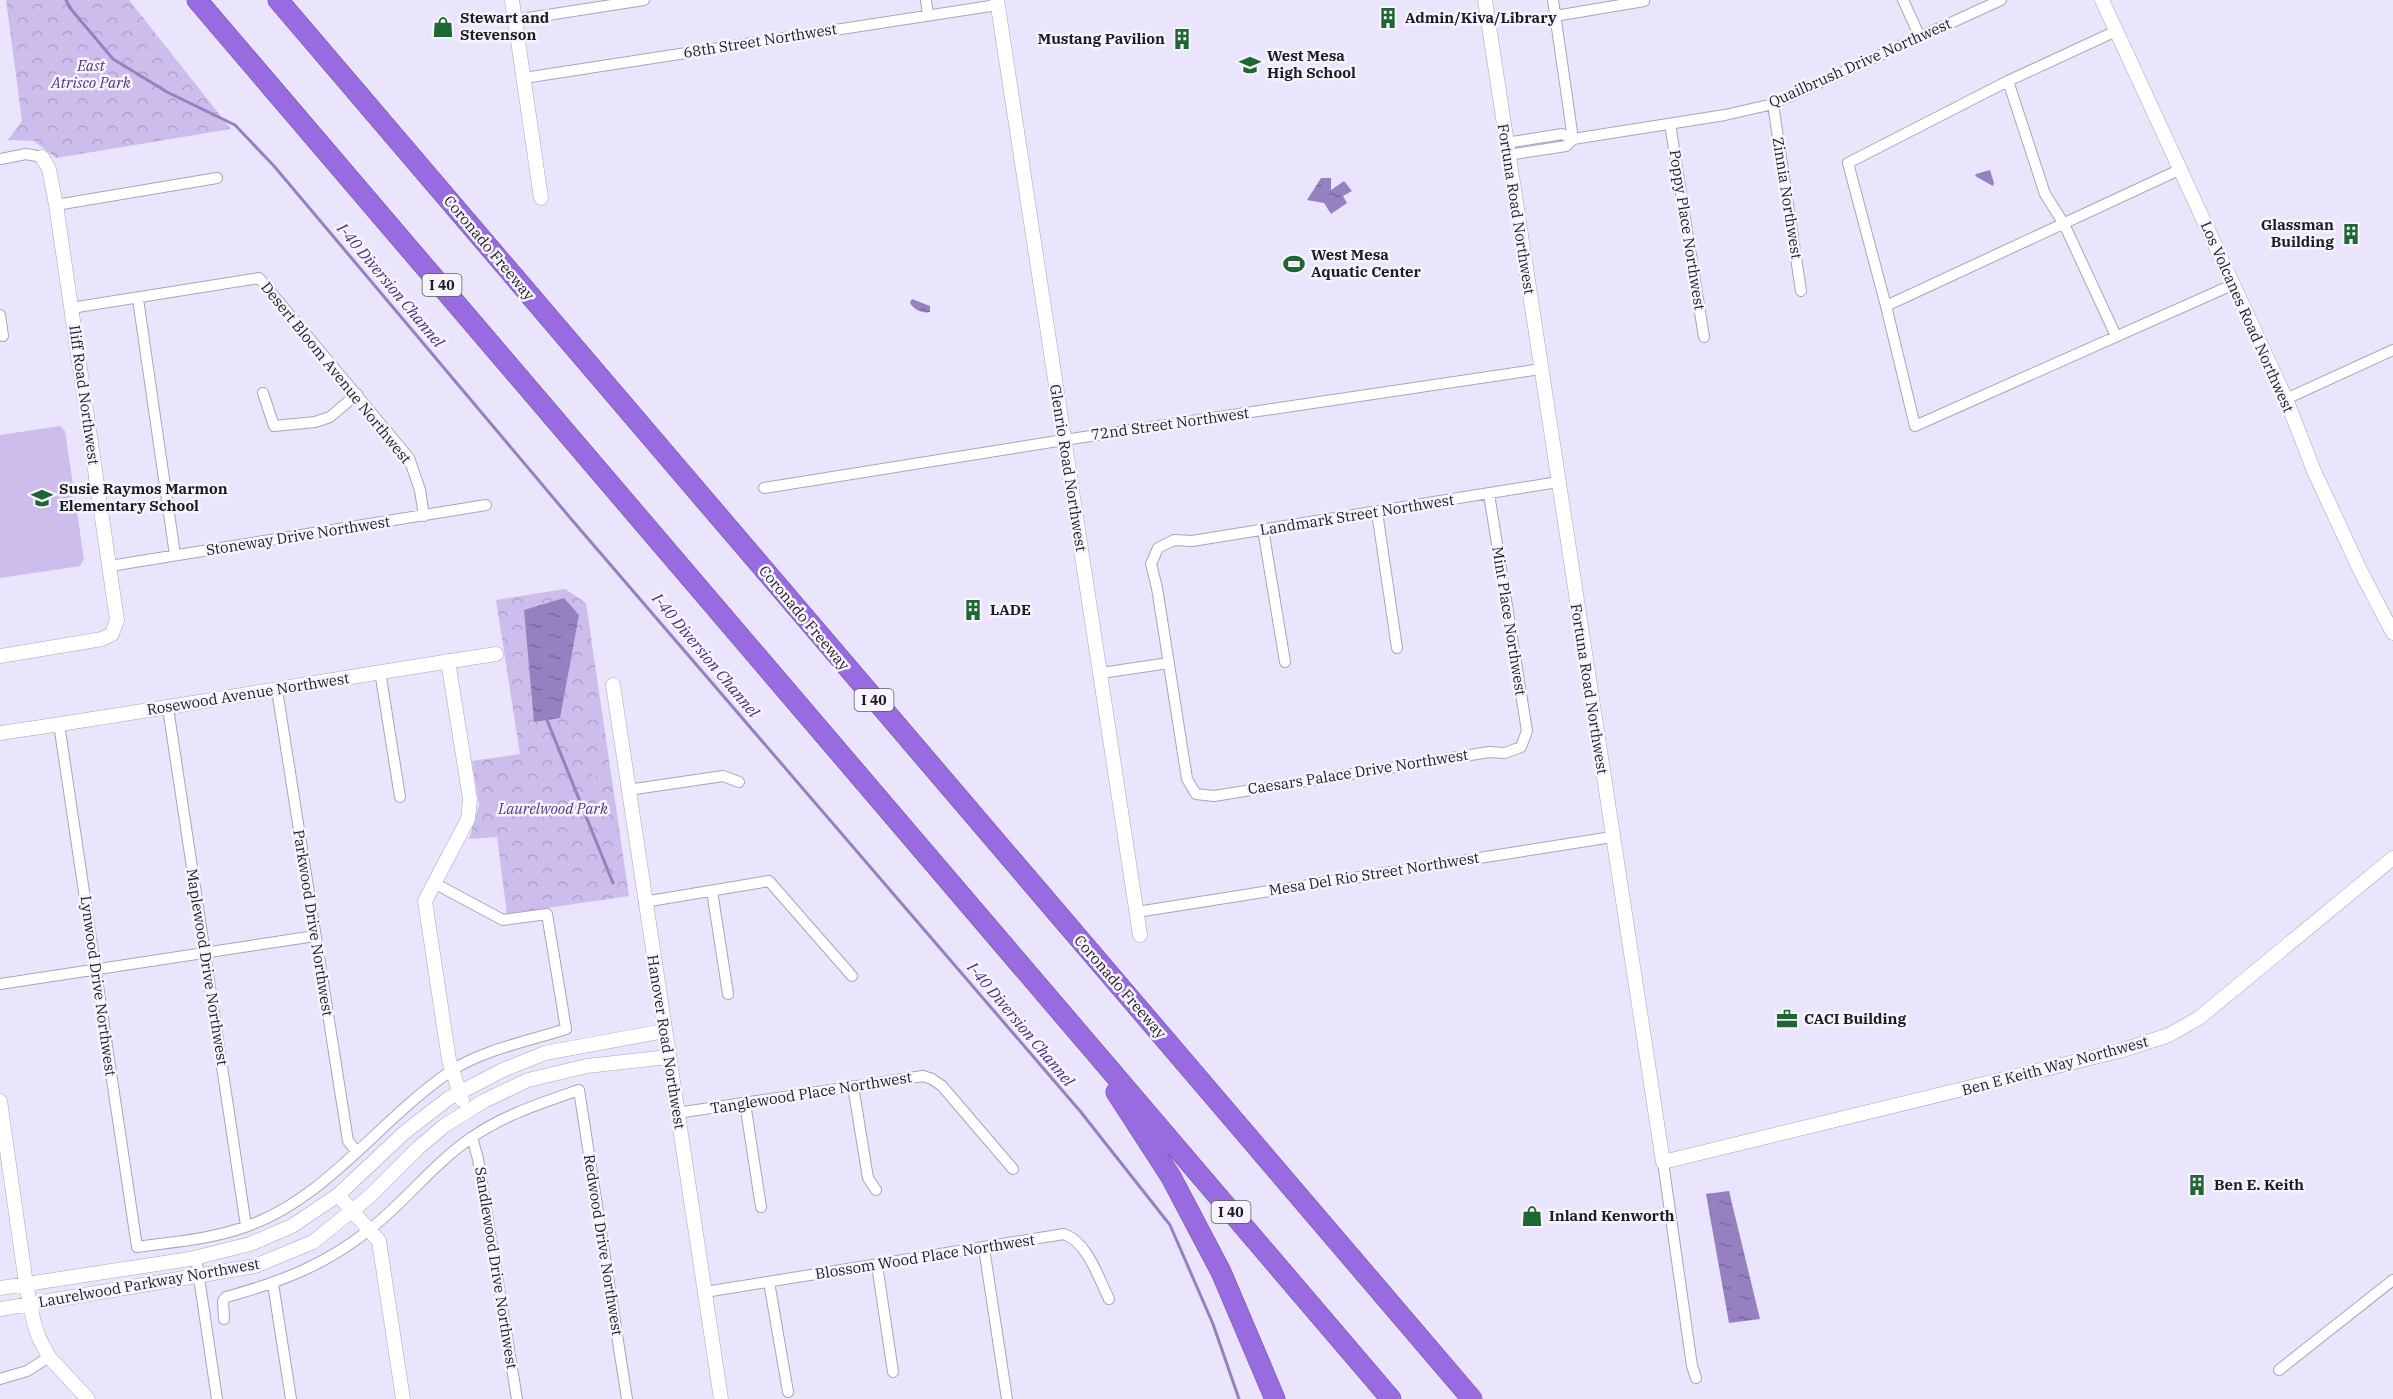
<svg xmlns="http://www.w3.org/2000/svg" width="2393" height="1399" viewBox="0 0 2393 1399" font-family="'IBM Plex Serif',serif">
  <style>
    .park { fill: url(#park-crowns) }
    .pitch { fill: #ccbdec }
    .water { fill: url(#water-ripples) }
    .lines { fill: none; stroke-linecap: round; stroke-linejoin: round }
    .stream { stroke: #9681c0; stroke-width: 3 }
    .minor-casing { stroke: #aba4bb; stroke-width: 12 }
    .tertiary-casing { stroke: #aba4bb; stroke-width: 15 }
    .motorway-casing { stroke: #6d4f9e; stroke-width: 21 }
    .minor { stroke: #fff; stroke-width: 10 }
    .tertiary { stroke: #fff; stroke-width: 14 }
    .motorway { stroke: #986be0; stroke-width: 20 }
    .labels { text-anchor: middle; stroke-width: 5; stroke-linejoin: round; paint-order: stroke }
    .shield { fill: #f7f4fe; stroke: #5e5c65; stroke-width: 1.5 }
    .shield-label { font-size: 14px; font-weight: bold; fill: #1d1b23 }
    .poi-label { font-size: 15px; font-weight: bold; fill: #1d1b23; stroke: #f7f4fe; text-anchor: start }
    .street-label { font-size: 15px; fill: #1d1b23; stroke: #f7f4fe }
    .park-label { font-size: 15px; font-style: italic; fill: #523480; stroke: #f7f4fe }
    .water-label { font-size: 16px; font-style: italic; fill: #4b2c77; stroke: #f7f4fe }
  </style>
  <defs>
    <pattern id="park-crowns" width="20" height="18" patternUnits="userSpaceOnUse" patternTransform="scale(1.5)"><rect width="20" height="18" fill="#ccbdec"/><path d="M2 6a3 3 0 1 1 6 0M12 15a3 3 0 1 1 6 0" fill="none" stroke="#afa2ca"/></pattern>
    <pattern id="water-ripples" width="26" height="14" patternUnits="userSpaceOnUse" patternTransform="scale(1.5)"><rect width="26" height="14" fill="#9681c0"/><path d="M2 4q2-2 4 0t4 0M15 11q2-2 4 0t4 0" fill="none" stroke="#7a699c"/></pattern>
  </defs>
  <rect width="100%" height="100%" fill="#ebe4fd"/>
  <path class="park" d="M6,0H129L231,129L56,158L34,141L8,140L22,121Z
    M565,589L586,603L629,896L507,914L497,837L469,839L479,805L472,761L520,754L496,600Z"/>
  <path class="pitch" d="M60,426L65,431L84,559L80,566L0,578V435Z
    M587,752H593L602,759L603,771L595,778L581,759Z"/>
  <path class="water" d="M1990,170L1994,183L1993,186L1975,176L1976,174Z
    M1321,178H1331V190L1344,181L1352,191L1343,196L1347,203L1331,214L1324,203L1307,200Z
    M912,299L930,306V312C923,314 913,309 910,303Z
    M564,598L579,615L560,718L534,722L524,610Z
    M1729,1191L1760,1319L1729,1323L1706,1194Z"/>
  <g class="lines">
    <path class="stream" d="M66,0L70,8L113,59L167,92L235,125L274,166L572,520L1080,1111L1170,1225L1213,1324L1239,1399
      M547,720L613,883"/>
    <defs>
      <path id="minor" d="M926,0L928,15
        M1553,0L1573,139
        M1903,0L1920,37
        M1555,16L1644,1
        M515,20L644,0
        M2116,31L2008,81L1848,163L1886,306L2181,169
        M524,78L997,5
        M2008,81L2045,194L2064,224L2116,336
        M1773,104L1801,291
        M1670,124L1704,337
        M1506,143L1562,134L1573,139L1725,115L1773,104L2001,0
        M1508,155L1566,146L1573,139
        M0,159L26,154L42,157
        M56,205L217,178
        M138,299L175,555
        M1886,306L1915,426L2232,285
        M71,308L259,278L409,458L420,490L424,516
        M0,315L3,336
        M263,393L274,426L315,422L330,417L357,394
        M2286,399L2393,350
        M764,488L1064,440L1541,369
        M1489,494L1527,731L1521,747L1505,753L1489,752L1214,796L1196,794L1187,779L1157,588L1151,564L1158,548L1174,540L1192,541L1558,482
        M1377,512L1397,648
        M1263,529L1285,662
        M110,566L486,505
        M380,671L400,797
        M1101,673L1169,663
        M277,690L348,1141L357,1152
        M168,708L246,1226
        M59,724L137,1247C173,1242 211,1239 245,1227C328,1198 380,1119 451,1071C482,1050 529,1041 566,1029L547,914L503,920L434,883
        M628,790L723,776L739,782
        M712,891L728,994
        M644,902L769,881L852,976
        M1137,912L1612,837
        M0,984L315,936
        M853,1086L868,1178L876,1190
        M745,1103L761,1207
        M677,1113L923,1076L932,1079L942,1086L1013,1169
        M472,1137L478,1159L517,1399
        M1663,1162L1692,1366L1696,1378
        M984,1248L1007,1399
        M196,1257L217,1399
        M877,1265L893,1372
        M769,1282L788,1392
        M273,1284L291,1399
        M705,1292L1064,1234C1088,1243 1098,1277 1109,1299
        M224,1319L223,1301L226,1297C281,1282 325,1265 369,1230C405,1202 433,1164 471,1138C503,1115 542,1103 579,1090L627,1399
        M2279,1370L2393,1280
        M0,1379L27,1371L49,1357"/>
      <path id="tertiary" d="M512,0L541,198
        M997,0L1140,935
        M1485,0L1663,1162L2123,1050L2169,1035L2199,1018L2393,858
        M2102,0L2286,399L2314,471L2360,570L2393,633
        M0,656L102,639L112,634L117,620L56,205L49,169L42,157
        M448,661L470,799L468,819L425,901L449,1060L462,1100
        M613,685L721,1399
        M0,733C166,709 331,679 496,654
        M0,1101L26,1284L34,1323L39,1338L49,1357L88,1399
        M338,1195L379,1241L403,1399
        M0,1288L190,1259L250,1244L292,1226L338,1195L405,1132L449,1098L503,1070L545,1053L664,1031
        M0,1309L255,1266L313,1242L369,1197L418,1148L444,1126L484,1101L528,1080L587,1066L668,1057"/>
      <path id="motorway" d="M197,0L1391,1399
        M278,0L1472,1399
        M1116,1092L1171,1177L1221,1272L1275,1399"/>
    </defs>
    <use href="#minor" class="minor-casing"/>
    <use href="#tertiary" class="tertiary-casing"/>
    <use href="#motorway" class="motorway-casing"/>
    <use href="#minor" class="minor"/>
    <use href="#tertiary" class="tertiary"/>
    <use href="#motorway" class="motorway"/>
  </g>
  <defs>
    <symbol id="building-bare" viewBox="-9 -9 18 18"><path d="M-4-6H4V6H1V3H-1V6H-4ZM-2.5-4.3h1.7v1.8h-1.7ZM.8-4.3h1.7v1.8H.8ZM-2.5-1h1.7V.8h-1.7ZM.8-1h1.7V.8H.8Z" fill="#1e6632" stroke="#f7f4fe" stroke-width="2.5" paint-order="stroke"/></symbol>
    <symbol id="shop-bare" viewBox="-9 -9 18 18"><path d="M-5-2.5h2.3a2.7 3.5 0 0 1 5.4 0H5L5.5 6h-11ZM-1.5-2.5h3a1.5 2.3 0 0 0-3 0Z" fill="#1e6632" stroke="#f7f4fe" stroke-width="2.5" paint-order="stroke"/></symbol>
    <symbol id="school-bare" viewBox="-9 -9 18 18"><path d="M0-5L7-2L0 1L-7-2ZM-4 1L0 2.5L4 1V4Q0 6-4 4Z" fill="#1e6632" stroke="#f7f4fe" stroke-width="2.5" paint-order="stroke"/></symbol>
    <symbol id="stadium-bare" viewBox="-9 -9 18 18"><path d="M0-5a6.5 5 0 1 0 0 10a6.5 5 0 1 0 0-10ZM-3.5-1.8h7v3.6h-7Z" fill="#1e6632" stroke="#f7f4fe" stroke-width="2.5" paint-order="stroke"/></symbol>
    <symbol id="office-bare" viewBox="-9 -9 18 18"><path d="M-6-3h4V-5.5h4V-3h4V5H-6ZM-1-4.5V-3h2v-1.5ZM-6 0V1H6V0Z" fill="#1e6632" stroke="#f7f4fe" stroke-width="2.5" paint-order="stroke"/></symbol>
  </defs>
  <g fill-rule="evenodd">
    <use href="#building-bare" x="1373" y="3" width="30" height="30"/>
    <use href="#shop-bare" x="428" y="12" width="30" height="30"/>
    <use href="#building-bare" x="1167" y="24" width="30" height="30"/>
    <use href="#school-bare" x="1235" y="50" width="30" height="30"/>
    <use href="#building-bare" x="2336" y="219" width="30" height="30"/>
    <use href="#stadium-bare" x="1279" y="249" width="30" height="30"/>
    <use href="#school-bare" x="27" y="483" width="30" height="30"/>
    <use href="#building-bare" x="958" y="595" width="30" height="30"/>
    <use href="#office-bare" x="1772" y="1004" width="30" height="30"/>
    <use href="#building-bare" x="2182" y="1170" width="30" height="30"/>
    <use href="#shop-bare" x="1517" y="1201" width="30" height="30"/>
  </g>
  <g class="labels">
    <g class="shield">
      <rect x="422.5" y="274" width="39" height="22" rx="4.5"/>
      <rect x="854.5" y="689" width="39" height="22" rx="4.5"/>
      <rect x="1211.5" y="1201" width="39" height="22" rx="4.5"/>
    </g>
    <g class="shield-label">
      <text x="442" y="290">I 40</text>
      <text x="874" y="705">I 40</text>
      <text x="1231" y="1217">I 40</text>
    </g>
    <g class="poi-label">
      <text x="460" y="23">Stewart and<tspan x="460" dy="17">Stevenson</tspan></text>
      <text x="1405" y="23">Admin/Kiva/Library</text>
      <text x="1165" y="44" text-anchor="end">Mustang Pavilion</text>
      <text x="1267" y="61">West Mesa<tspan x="1267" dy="17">High School</tspan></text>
      <text x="2334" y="230" text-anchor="end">Glassman<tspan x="2334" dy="17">Building</tspan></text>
      <text x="1311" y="260">West Mesa<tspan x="1311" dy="17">Aquatic Center</tspan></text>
      <text x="59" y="494">Susie Raymos Marmon<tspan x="59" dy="17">Elementary School</tspan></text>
      <text x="990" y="615">LADE</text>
      <text x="1804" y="1024">CACI Building</text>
      <text x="2214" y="1190">Ben E. Keith</text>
      <text x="1549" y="1221">Inland Kenworth</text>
    </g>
    <g class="street-label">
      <text transform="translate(760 41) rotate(-9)" y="5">68th Street Northwest</text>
      <text transform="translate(1860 63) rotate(-24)" y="5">Quailbrush Drive Northwest</text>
      <text transform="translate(1787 198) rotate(81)" y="5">Zinnia Northwest</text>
      <text transform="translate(1516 209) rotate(81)" y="5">Fortuna Road Northwest</text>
      <text transform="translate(1687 230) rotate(81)" y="5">Poppy Place Northwest</text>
      <text transform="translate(489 248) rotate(50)" y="5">Coronado Freeway</text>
      <text transform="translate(2247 317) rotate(66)" y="5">Los Volcanes Road Northwest</text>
      <text transform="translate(336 373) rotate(51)" y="5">Desert Bloom Avenue Northwest</text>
      <text transform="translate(84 395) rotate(82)" y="5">Iliff Road Northwest</text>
      <text transform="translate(1170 424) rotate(-8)" y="5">72nd Street Northwest</text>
      <text transform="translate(1068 468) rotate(81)" y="5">Glenrio Road Northwest</text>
      <text transform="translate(1357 515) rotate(-9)" y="5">Landmark Street Northwest</text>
      <text transform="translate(298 536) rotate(-9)" y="5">Stoneway Drive Northwest</text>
      <text transform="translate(804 618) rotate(50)" y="5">Coronado Freeway</text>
      <text transform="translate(1509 621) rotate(81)" y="5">Mint Place Northwest</text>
      <text transform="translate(1589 689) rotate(81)" y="5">Fortuna Road Northwest</text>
      <text transform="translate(248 694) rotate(-9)" y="5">Rosewood Avenue Northwest</text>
      <text transform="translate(1358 772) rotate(-9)" y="5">Caesars Palace Drive Northwest</text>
      <text transform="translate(1374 874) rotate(-9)" y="5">Mesa Del Rio Street Northwest</text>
      <text transform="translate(313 923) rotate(81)" y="5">Parkwood Drive Northwest</text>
      <text transform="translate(207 967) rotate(81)" y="5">Maplewood Drive Northwest</text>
      <text transform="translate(98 986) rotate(82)" y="5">Lynwood Drive Northwest</text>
      <text transform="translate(1120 987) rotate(49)" y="5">Coronado Freeway</text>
      <text transform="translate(666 1042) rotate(81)" y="5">Hanover Road Northwest</text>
      <text transform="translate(2055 1066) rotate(-15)" y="5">Ben E Keith Way Northwest</text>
      <text transform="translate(811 1093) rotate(-9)" y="5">Tanglewood Place Northwest</text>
      <text transform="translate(603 1245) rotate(81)" y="5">Redwood Drive Northwest</text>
      <text transform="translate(925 1257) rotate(-9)" y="5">Blossom Wood Place Northwest</text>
      <text transform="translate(496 1268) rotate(81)" y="5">Sandlewood Drive Northwest</text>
      <text transform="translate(149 1283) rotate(-10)" y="5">Laurelwood Parkway Northwest</text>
    </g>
    <g class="park-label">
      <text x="91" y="71">East<tspan x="91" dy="17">Atrisco Park</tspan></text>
      <text x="553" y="814">Laurelwood Park</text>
    </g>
    <g class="water-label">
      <text transform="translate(391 285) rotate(50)" y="6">I-40 Diversion Channel</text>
      <text transform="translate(706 655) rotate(50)" y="6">I-40 Diversion Channel</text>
      <text transform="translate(1021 1024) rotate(50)" y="6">I-40 Diversion Channel</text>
    </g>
  </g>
</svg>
